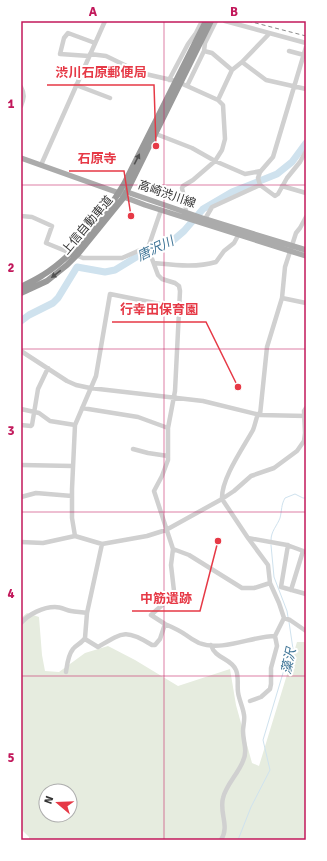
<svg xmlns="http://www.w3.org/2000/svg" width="327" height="861" viewBox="0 0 327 861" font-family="Signika,'Noto Sans JP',sans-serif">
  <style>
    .green { fill: #e6ecdf; fill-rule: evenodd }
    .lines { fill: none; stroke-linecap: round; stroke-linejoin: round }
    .stream { stroke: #cfe2ee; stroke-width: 1 }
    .river { stroke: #cfe2ee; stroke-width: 7 }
    .minor { stroke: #d0d0d0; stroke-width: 4.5 }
    .major { stroke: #ababab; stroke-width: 5.5 }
    .highway { stroke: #9a9a9a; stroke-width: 6 }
    .rail { stroke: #888; stroke-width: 1; stroke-dasharray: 4 3; stroke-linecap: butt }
    .oneway { fill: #525252 }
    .grid { fill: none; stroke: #c2185b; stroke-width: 1; stroke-opacity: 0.55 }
    .labels { text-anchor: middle; stroke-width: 4; stroke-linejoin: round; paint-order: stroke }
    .street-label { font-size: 12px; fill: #333; stroke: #fff }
    .water-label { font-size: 13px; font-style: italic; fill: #3f7597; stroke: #fff }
    .leader { fill: none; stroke: #e63946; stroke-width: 1.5 }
    .callout-dot { fill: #e63946; stroke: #fff; stroke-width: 1.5 }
    .callout-label { font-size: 13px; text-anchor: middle; font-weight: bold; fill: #e63946; stroke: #fff; stroke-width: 4; stroke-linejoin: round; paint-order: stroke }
    .neatline { fill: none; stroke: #c2185b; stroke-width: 1.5 }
    .grid-label { font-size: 13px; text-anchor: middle; font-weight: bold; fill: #c2185b }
  </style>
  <rect width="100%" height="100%" fill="#fff"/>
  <path class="green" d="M27,613L39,617L42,655L45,671L59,672L85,653L108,646L135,660L178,686L230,669L236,705L252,763L259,766L297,642H306V840H29V837L21,829V618ZM46,791H70V815H46Z"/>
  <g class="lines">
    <path class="stream" d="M271,540C271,531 277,526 280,518C282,510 281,505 285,498L295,494L303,498H306
      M271,545L274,577L287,611L288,617
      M238,840L251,807L270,770L263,740L283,673L293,649L289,622"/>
    <path class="river" d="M21,321L29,315L53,303L58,298L77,267L105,272L115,270L138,256L159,248L170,243L184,231L203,209L232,192L277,174L292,162L306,143"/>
    <path class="minor" d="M225,21L306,43
      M306,47L273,157L260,172L258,178L260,185L275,196L278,194L287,178L300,162L306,151
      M204,51L212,53L232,70L242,62L266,80L306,89
      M289,51L304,55
      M90,54L106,56L141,73L176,81L187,86L204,51L205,43L216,21
      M89,56L60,54L64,38L68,33L95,43
      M242,62L268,35
      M169,80L188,44L196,33L202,21
      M76,85L110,98
      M21,87C25,94 24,99 21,106
      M218,100L232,70
      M156,134L192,148L215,161L222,150L225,139L223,105L218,100L187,86
      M41,165L105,21
      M282,186L306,193
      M185,212L186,208L182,188L183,186L193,180L215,161L245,174L261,171
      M21,216L32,217L52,226L46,243L83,258H122L138,251L148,248
      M205,219L212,207L260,185
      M154,263C174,265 196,268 216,262L224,251L234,243L240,232
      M282,298L306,303
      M180,308L110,294L96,376L75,425L72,489V518L75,536L102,544L147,536L166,530L222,499L234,491L251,476L274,468L297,451L304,441L305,433L304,411L306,408
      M21,351L67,381L76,385L90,388L203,401L260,415L306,416
      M82,408L138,417L168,428
      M21,409L39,413L50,421L75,425
      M258,414C256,419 255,425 253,430C243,448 221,479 222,499L248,538L287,545L306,552
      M260,415L267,347L282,298L285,267L296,233L300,228L306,217
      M21,425L31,426L32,425L38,389L48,368
      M133,449L148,453L168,456
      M21,465L73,466
      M21,497L36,493L72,496
      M248,538L268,565L270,583L279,603L284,618
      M21,542L43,543L75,536
      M288,545L281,587L306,594
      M173,549L189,555L242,588H254L270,583
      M291,590L303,551
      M21,623C29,614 43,607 55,607C61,607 66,610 71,611C76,612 82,612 87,613
      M165,624C172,627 179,630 186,635C190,638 195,641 199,643C223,652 252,636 275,636
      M85,639L98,647C123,632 126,629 152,645H155L160,639L165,624L151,615L169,599L174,591L171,565L173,549L154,491L162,476L168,460V428L175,391L180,291L179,286L175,283L162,279L158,275L148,248L161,210
      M211,645C215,659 231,658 236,670C239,677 237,685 238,692C239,700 243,707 244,715C245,720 243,726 243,731C243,742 248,750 243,761C238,774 226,785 223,798C219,813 230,826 221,840
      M66,672C67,665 68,655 73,649C76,645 82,643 85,638L87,613L102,544
      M250,701L261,697L270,689L271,684V668L277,646L275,636L284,618L290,620L306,631"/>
    <path class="major" d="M21,158L119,193L124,197L145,205L306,256
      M123,193L127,192L205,219L306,250"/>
    <path class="highway" d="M21,287C28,283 36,280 43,275C74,256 105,216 124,184L206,21
      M21,293L47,281L67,265L77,255L124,197L211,21"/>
    <path class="rail" d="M248,21L306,36"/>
  </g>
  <defs><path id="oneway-solid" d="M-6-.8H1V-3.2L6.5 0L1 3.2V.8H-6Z"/></defs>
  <g class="oneway">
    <use href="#oneway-solid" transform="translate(137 159) rotate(-63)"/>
    <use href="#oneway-solid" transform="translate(56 274) rotate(143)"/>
  </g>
  <path class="grid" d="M164,21V840M21,185H306M21,349H306M21,512H306M21,676H306"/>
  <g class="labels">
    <g class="street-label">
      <text transform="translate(167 194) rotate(19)" y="4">高崎渋川線</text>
      <text transform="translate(87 225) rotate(-50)" y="4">上信自動車道</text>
    </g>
    <g class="water-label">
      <text transform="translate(155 248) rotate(-26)" y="5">唐沢川</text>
      <text transform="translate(288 661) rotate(-77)" y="5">藻沢</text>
    </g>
  </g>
  <path class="leader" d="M156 146L154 85H47M131 216L124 171H69M238 387L206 322H112M218 541L200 611H132"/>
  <g class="callout-dot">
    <circle cx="156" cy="146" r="4"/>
    <circle cx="131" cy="216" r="4"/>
    <circle cx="238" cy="387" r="4"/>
    <circle cx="218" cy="541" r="4"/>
  </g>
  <g class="callout-label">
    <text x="101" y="77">渋川石原郵便局</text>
    <text x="97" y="163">石原寺</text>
    <text x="159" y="314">行幸田保育園</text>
    <text x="166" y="603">中筋遺跡</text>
  </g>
  <rect width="327" height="861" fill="none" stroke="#ffffff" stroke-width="44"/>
  <g transform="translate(58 803) rotate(289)"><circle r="19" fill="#ffffff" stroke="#adadad"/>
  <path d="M0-3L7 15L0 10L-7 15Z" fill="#e63946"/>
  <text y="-6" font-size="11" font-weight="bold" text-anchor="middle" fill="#333333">N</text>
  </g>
  <rect x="22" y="22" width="283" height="817" class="neatline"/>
  <g class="grid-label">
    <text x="93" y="16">A</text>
    <text x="234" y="16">B</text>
    <text x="11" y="108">1</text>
    <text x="11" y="272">2</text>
    <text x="11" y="435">3</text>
    <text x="11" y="598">4</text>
    <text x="11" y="762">5</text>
  </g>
</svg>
